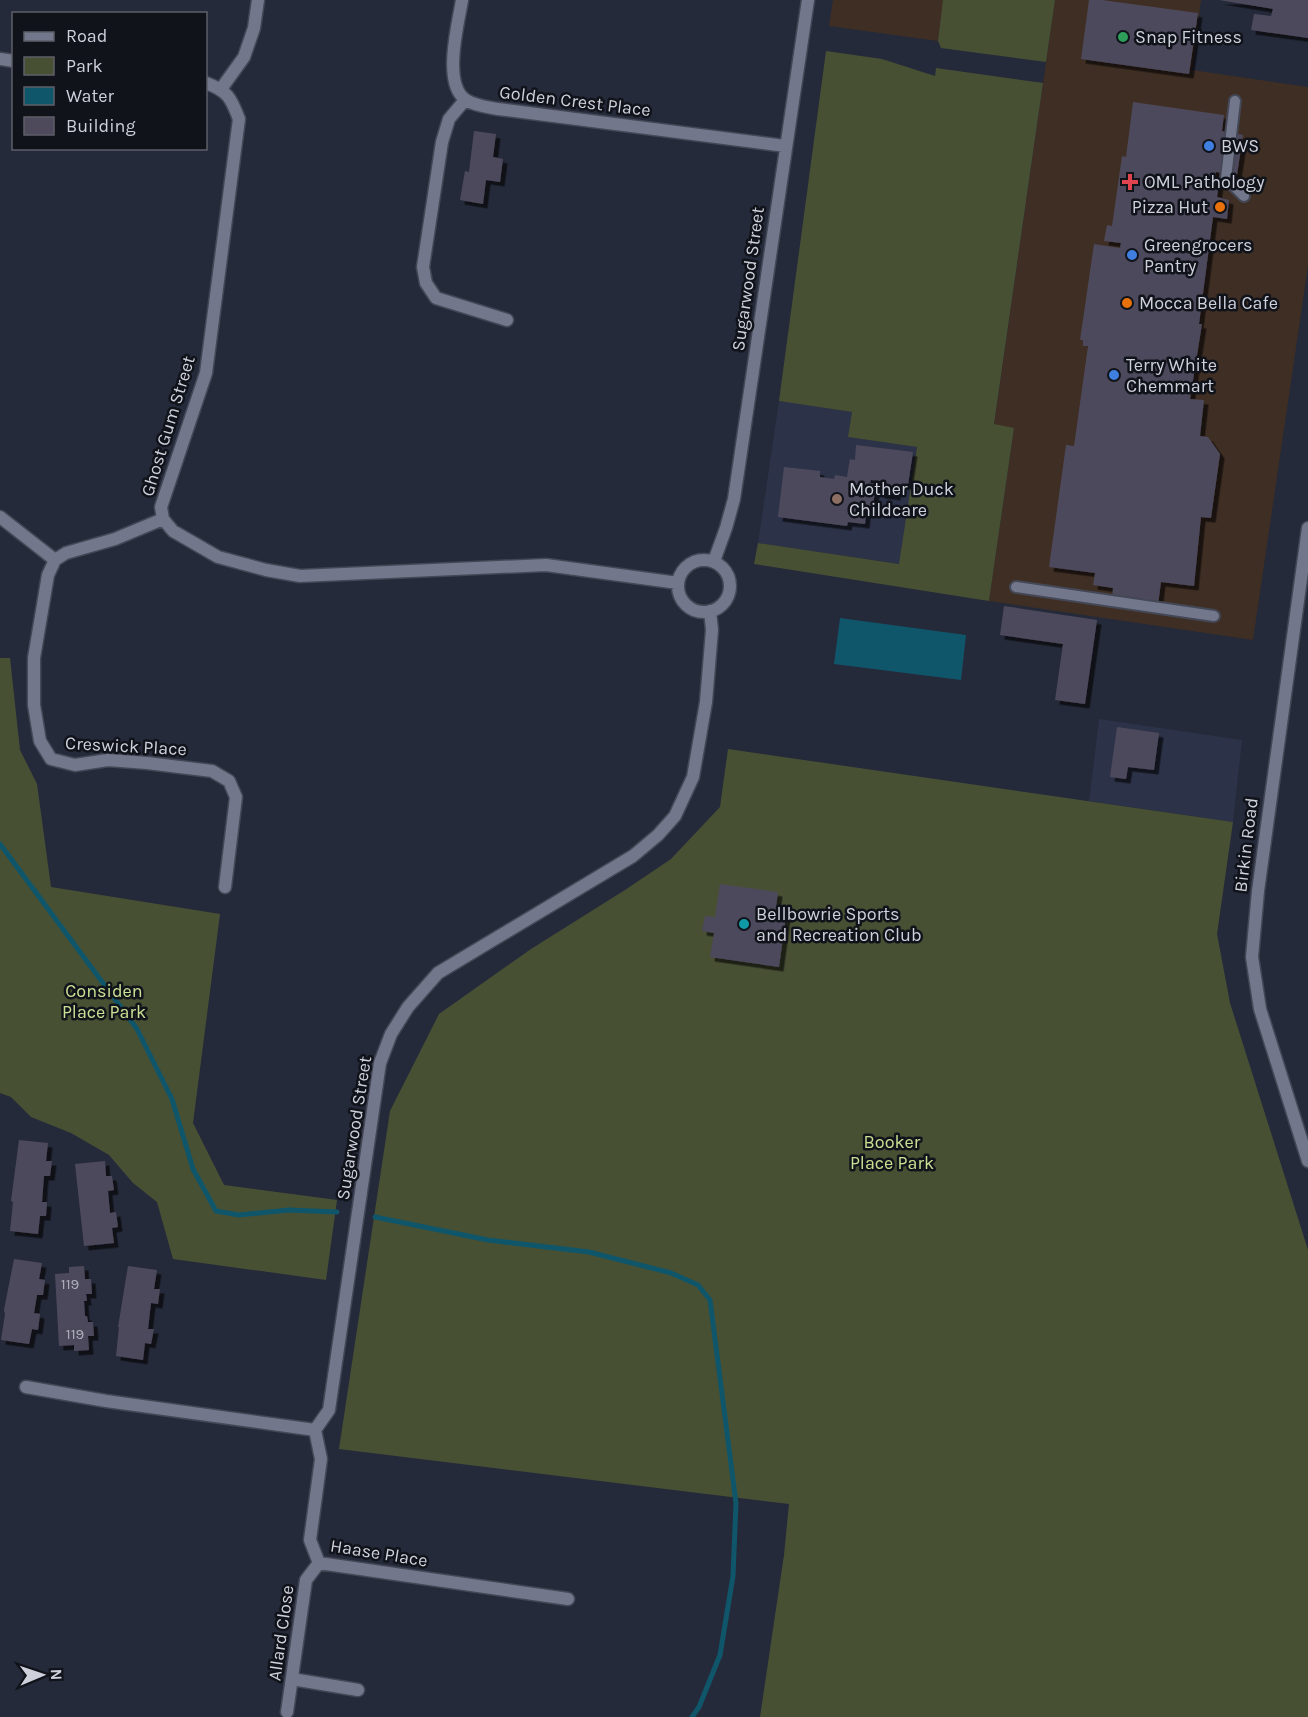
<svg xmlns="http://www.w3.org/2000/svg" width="1308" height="1717" viewBox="0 0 1308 1717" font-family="Karla,sans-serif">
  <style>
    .commercial { fill: #3e2e23 }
    .built { fill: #2c3248 }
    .green { fill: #485034 }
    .water { fill: #10566a }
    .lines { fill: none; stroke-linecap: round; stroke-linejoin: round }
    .stream { stroke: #10566a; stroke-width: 5 }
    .building { fill: #4e495b; filter: url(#shadow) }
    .service-casing { stroke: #444755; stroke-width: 14 }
    .minor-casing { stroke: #444755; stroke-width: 15 }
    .service { stroke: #72778b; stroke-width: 10 }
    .minor { stroke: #72778b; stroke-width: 12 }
    .leisure-dot { fill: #2e9e5b; stroke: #11131a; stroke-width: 2 }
    .shop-dot { fill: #3f7fe0; stroke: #11131a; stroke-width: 2 }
    .health-dot { fill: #e0444e; stroke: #11131a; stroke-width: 2 }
    .food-dot { fill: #e8710a; stroke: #11131a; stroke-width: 2 }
    .education-dot { fill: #8d6e63; stroke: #11131a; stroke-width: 2 }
    .culture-dot { fill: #0f9aa8; stroke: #11131a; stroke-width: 2 }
    .labels { text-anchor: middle; stroke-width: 5; stroke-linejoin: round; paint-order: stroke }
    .number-label { font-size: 15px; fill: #aeafbc }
    .poi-label { font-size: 18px; fill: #ced1dc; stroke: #11131a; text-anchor: start }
    .street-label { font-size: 18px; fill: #ced1dc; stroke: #11131a }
    .park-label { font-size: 18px; fill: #cae093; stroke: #11131a }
  </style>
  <defs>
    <filter id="shadow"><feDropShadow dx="4.5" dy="4.5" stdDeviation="0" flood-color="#0009"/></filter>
  </defs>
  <rect width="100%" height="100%" fill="#252a3a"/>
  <path class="commercial" d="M833,0H944L938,41L829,26Z
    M1055,0H1201L1192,70L1308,87V266L1253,640L989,601L1014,428L994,425Z"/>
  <path class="built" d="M779,401L852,412L849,437L917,447L900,564L758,543Z
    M1099,719L1242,740L1233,822L1089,801Z"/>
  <path class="green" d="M943,0H1055L1046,62L941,48L938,41Z
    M826,51L882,59L935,76L936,68L1043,83L994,424L1014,428L989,601L754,564L758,543L899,564L917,447L848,437L852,412L779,401Z
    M0,658H10L20,750L37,784L51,887L220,914L193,1123L224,1185L337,1200L326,1280L173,1259L157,1202L133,1183L109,1155L71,1133L31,1117L11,1097L0,1093Z
    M728,749L1233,822L1217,934L1230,1003L1308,1250V1717H760L784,1555L789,1504L339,1449L390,1111L439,1014L531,949L625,890L671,859L720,807Z"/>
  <path class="water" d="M840,618L966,635L961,680L834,664Z"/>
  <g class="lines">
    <path class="stream" d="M0,844L137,1029L172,1099L193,1169L216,1211L239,1215L289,1210L337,1212
      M375,1217L488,1240L589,1252L671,1273L698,1285L710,1300L736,1503L733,1576L720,1655L699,1707L692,1717"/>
  </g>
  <path class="building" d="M1089,0H1102L1198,13L1189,74L1081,59Z
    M1219,0H1308V38L1251,30L1254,14L1271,16L1273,9Z
    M1133,102L1224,115L1222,131L1243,135L1237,175L1216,172L1214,184H1219L1217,197L1229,200L1227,219L1213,217L1199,324H1202L1190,399L1204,400L1200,436L1208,437L1220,454L1211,518L1201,517L1194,586L1161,582L1158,605L1112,599L1113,588L1093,585L1095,573L1049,567L1066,445L1074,446L1088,346H1083V340H1080L1094,244L1120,248L1121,243L1104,241L1107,225L1112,226L1122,156L1126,157Z
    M474,131L496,134L493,157L503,159L500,182L486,180L483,204L460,200L465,171L469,172Z
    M856,445L913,452L908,485L897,484L896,496L880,494L882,481L871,480L870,483L876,484L873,506H867L865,524L848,522L847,526L778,517L784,467L820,471V477L834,479L835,475L847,477L850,459L855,460Z
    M1004,606L1097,620L1085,704L1055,700L1063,644L1000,635Z
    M1117,727L1159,733L1154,770L1128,767L1126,779L1110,777Z
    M720,884L778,892L776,907L787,909L779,967L710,957L714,933L702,931L705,916L715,917Z
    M19,1140L48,1143L46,1161H52L50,1176H44L42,1202H47L46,1216H40L38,1234L10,1231L13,1202L11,1201Z
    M105,1161L106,1176H112L114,1190L108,1191L110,1213L116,1212L118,1227L112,1228L114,1243L84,1246L75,1164Z
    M14,1259L42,1263L39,1279L45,1280L43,1295H37L34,1313L40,1314L38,1330L32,1329L29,1344L1,1340L5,1314L4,1310Z
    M84,1266L85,1279H91L92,1294H86L87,1301H84L85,1316H87L88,1322H93L94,1336H88L89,1350L74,1351V1345L59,1346L55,1274L69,1273V1267Z
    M128,1266L157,1270L154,1289H160L158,1304L151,1303L148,1329H154L151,1344L145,1343L143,1360L116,1356L119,1327H118Z"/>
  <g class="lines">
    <defs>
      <path id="service" d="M1235,101L1226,178L1244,196
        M1016,587L1214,616"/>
      <path id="minor" d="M462,0C458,25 442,84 466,100C475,106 488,107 498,109L785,146
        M0,59L14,61
        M206,83C228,91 231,98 239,119L206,373L161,507L163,519L173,531L218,557L266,570L300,576L546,565L678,583
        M221,89L244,57L254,28L258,0
        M465,100L449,119L442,142L423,267L426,283L436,298L507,320
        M0,517L55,560
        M163,519L115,539L66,553L55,560L48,575L34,658V705L40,741L51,759L75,765L108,760L147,763L212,771L229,781L236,797L225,887
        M1308,528L1258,891L1252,957L1260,1009L1308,1161
        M678 586a26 26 0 1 1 52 0a26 26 0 1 1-52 0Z
        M714,561L726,528L734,499L808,0
        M26,1387L106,1401L315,1430L329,1410L380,1063L391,1034L408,1007L438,973L633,856L658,835L675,816L693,777L706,702L712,630L710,611
        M315,1430L321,1459L310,1540L319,1563L568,1599
        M292,1679L358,1690
        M287,1712L306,1580L319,1563"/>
    </defs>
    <use href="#service" class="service-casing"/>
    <use href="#minor" class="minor-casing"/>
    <use href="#service" class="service"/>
    <use href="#minor" class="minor"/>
  </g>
  <circle class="leisure-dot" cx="1123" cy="37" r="6"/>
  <g class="shop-dot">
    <circle cx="1209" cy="146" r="6"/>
    <circle cx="1132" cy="255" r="6"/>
    <circle cx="1114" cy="375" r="6"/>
  </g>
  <path class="health-dot" d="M1127 173h6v6h6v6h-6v6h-6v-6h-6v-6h6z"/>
  <g class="food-dot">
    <circle cx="1220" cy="207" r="6"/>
    <circle cx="1127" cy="303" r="6"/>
  </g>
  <circle class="education-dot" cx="837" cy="499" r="6"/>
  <circle class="culture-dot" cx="744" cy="924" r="6"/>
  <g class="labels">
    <g class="number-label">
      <text x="70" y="1289">119</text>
      <text x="75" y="1339">119</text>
    </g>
    <g class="poi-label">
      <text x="1135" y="43">Snap Fitness</text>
      <text x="1221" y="152">BWS</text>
      <text x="1144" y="188">OML Pathology</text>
      <text x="1208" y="213" text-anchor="end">Pizza Hut</text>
      <text x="1144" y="251">Greengrocers<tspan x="1144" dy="21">Pantry</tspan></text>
      <text x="1139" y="309">Mocca Bella Cafe</text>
      <text x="1126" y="371">Terry White<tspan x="1126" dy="21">Chemmart</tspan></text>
      <text x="849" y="495">Mother Duck<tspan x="849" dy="21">Childcare</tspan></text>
      <text x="756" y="920">Bellbowrie Sports<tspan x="756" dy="21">and Recreation Club</tspan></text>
    </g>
    <g class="street-label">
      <text transform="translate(575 101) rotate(7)" y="6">Golden Crest Place</text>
      <text transform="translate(748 279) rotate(-82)" y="6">Sugarwood Street</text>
      <text transform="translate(168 426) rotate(-73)" y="6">Ghost Gum Street</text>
      <text transform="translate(126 746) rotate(3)" y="6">Creswick Place</text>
      <text transform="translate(1246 845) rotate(-83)" y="6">Birkin Road</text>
      <text transform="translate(354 1128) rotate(-81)" y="6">Sugarwood Street</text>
      <text transform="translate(379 1553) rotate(9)" y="6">Haase Place</text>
      <text transform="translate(281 1633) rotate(-82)" y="6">Allard Close</text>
    </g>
    <g class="park-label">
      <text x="104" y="997">Considen<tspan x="104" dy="21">Place Park</tspan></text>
      <text x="892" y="1148">Booker<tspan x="892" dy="21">Place Park</tspan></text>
    </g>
  </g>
  <rect x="12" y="12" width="195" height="138" fill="#11131a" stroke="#5d5f68" stroke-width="1.5"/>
  <rect x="24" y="32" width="30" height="9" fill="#72778b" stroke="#5d5f68" stroke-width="1.5"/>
  <text x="66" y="42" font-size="18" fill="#ced1dc">Road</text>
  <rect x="24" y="57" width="30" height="18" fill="#485034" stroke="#5d5f68" stroke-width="1.5"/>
  <text x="66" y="72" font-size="18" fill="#ced1dc">Park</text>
  <rect x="24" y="87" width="30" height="18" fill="#10566a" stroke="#5d5f68" stroke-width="1.5"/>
  <text x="66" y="102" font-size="18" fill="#ced1dc">Water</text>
  <rect x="24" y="117" width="30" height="18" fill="#4e495b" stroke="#5d5f68" stroke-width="1.5"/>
  <text x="66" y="132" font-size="18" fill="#ced1dc">Building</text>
  <g transform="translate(42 1675) rotate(88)" stroke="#11131a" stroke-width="4.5" paint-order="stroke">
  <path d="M0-4.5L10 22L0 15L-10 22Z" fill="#ced1dc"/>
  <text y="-9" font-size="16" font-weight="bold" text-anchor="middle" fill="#ced1dc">N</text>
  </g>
</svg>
